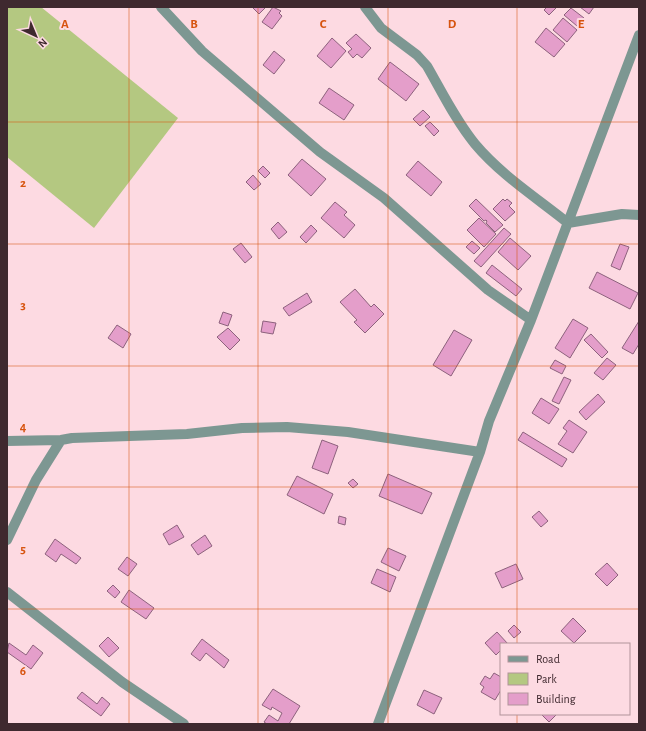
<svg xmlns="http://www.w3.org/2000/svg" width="646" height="731" viewBox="0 0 646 731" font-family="'Alegreya Sans',sans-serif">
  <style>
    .green { fill: #b4c881 }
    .building { fill: #e49eca; stroke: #8d627d }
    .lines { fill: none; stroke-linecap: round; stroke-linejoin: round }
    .minor { stroke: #7d9792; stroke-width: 10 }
    .grid { fill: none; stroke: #d75410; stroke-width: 1; stroke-opacity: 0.55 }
    .grid-label { font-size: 13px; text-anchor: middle; font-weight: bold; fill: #d75410; stroke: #fddae2; stroke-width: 4; stroke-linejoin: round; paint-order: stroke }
  </style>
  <rect width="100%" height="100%" fill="#fddae2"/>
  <path class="green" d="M7,7H41L178,118L94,228L7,157Z"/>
  <path class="building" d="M255,7H264L265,8L259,14L253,8Z
    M273,7L281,11L279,13L282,16L272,29L262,22Z
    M547,7H557L549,15L544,10Z
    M580,7H594L589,14Z
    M571,8L584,18L577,26L564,15Z
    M563,18L577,30L567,42L553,30Z
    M546,28L565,44L554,57L535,42Z
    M356,34L371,48L362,58L357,54L353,58L348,52L352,49L346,43Z
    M332,38L346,51L331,68L317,56Z
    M274,51L285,60L274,74L263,65Z
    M390,62L419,84L406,101L378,79Z
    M329,88L354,105L344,120L319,103Z
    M423,110L430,117L420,126L413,119Z
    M430,122L439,131L434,136L425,126Z
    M302,159L326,179L311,196L288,175Z
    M418,161L442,182L431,196L406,175Z
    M263,166L270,173L265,178L258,171Z
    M253,175L261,184L254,190L246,182Z
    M476,199L503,225L495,232L486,223L487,221L486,220L484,221L469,206Z
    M503,199L505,201L507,199L512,203L509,206L515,212L505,221L493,209Z
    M335,202L347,212L344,215L355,225L344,238L321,218Z
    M479,218L496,234L484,247L467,230Z
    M278,222L287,232L279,239L271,229Z
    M311,225L317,231L306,243L300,237Z
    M504,228L511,234L481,267L474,261Z
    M510,238L531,256L518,270L498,252Z
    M472,241L480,248L474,254L466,247Z
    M241,243L252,257L245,263L233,249Z
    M620,244L629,247L620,270L611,266Z
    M492,265L522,289L516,296L486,273Z
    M597,272L638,293L630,309L589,288Z
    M355,289L371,307L374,304L384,314L365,333L354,322L357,320L340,302Z
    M307,293L312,302L289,316L283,308Z
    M223,312L232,315L228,326L219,323Z
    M573,319L588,328L570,358L555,348Z
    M263,321L276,323L273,334L261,332Z
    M639,321V344L633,354L622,348Z
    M117,325L131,334L123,348L108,338Z
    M228,328L240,340L230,350L217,337Z
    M454,330L472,340L451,376L433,365Z
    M591,334L608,352L602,358L584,340Z
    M607,358L616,365L603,380L594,373Z
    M555,360L566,366L562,374L550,368Z
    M564,377L571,380L559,404L552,401Z
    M598,394L605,402L586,420L579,412Z
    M541,398L559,409L549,424L532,413Z
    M569,420L587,432L573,453L558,444L567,431L563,428Z
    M523,432L567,459L562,467L518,440Z
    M322,440L338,446L328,474L312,468Z
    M388,474L432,493L422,514L379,496Z
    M297,476L333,494L324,514L287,495Z
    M353,479L358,484L353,488L348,483Z
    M539,511L548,521L541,527L532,517Z
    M339,516L346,518L345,525L338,523Z
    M177,525L184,537L169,545L163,534Z
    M205,535L212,546L198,555L191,545Z
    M55,539L81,558L76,564L61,554L56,562L45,554Z
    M388,548L406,556L399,571L381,562Z
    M127,557L137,564L128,576L118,569Z
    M607,563L618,575L607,586L595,574Z
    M516,564L523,579L502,588L495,573Z
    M377,569L396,577L390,592L371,583Z
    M113,585L120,592L115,598L107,591Z
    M129,590L154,608L146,619L121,602Z
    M573,618L586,631L574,643L561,631Z
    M514,625L521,632L514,638L508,631Z
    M497,632L508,644H501V650L496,655L485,643Z
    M108,637L119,648L109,657L99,646Z
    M202,639L229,660L224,668L206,653L200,661L191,654Z
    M9,643L26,655L33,645L43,653L31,669L7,652Z
    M494,673L501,677V690L495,700L481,692L484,687L480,684L485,676L490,679Z
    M273,689L300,706L289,724H267L264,722L269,715L278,721L282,713L272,707L271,710L262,705Z
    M424,690L442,698L434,714L417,705Z
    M82,692L97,704L102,697L110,704L101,716L77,698Z
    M541,714H557L549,722Z"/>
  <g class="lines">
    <path class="minor" d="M161,7L202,51L320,152L384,198L488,290L531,320
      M365,7L381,28L417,55L427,66C442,92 456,121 475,144C501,175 537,198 568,223L622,214L639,215
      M7,441L61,440L72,438L187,434L242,428L287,427L348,432L480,452
      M7,540L36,480L61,440
      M7,592L122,682L184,724
      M378,724L480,452L489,421L531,320L639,35"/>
  </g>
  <path class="grid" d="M129,7V724M258,7V724M388,7V724M517,7V644M7,122H639M7,244H639M7,366H639M7,487H639M7,609H639M517,714V724"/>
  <g class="grid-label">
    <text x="65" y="28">A</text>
    <text x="194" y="28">B</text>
    <text x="323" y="28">C</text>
    <text x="452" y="28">D</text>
    <text x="581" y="28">E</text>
    <text x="23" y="187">2</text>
    <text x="23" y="309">3</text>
    <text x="23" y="431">4</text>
    <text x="23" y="553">5</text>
    <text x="23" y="675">6</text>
  </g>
  <rect width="646" height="731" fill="none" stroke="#3f292f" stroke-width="16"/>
  <rect x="500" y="643" width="130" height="72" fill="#fddae2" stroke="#b1939a"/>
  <rect x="508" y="656" width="20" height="6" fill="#7d9792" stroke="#b1939a"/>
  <text x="536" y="663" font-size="12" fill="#3f292f">Road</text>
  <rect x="508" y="673" width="20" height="12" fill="#b4c881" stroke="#b1939a"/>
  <text x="536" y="683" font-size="12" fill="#3f292f">Park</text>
  <rect x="508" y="693" width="20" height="12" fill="#e49eca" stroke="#b1939a"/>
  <text x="536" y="703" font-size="12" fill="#3f292f">Building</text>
  <g transform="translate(36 36) rotate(136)" stroke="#fddae2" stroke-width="3" paint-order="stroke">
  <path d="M0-3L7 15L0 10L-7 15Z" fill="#3f292f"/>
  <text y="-6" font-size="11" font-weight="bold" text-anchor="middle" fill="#3f292f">N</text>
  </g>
</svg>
